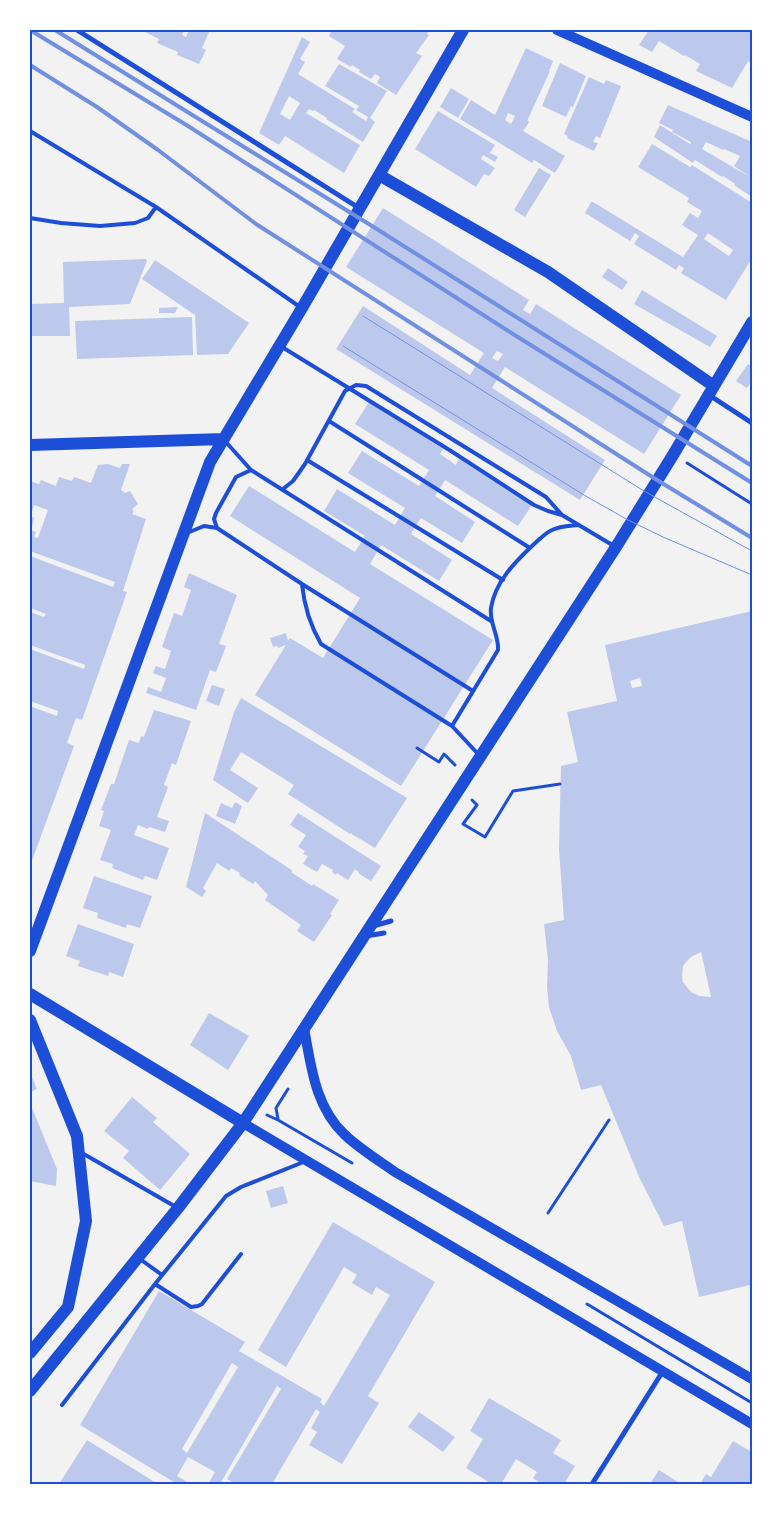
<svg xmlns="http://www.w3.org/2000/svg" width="782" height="1514" viewBox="0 0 782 1514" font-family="'Golos Text',sans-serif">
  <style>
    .building { fill: #bdc9ec; fill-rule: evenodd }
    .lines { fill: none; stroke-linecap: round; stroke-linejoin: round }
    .path { stroke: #1d4ed8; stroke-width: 3 }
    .service { stroke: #1d4ed8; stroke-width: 4 }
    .minor { stroke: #1d4ed8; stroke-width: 5 }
    .secondary { stroke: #1d4ed8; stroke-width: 10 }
    .primary { stroke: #1d4ed8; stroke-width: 12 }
    .tram { stroke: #7290e2; stroke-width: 1 }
    .rail { stroke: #7290e2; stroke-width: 4 }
    .neatline { fill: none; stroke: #1d4ed8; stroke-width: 2 }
  </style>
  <rect width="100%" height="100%" fill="#f2f2f2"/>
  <path class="building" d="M141,30H184L182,35L186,37L189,30H210L202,48L206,50L199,64L177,55L178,52L157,43L159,39Z
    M332,30H429L427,34L429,35L416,53L422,56L396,95L377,83L380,77L375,74L371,79L359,72L360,70L352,65L351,67L337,59L345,46L329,36Z
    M649,30H752V63L748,61L732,88L696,71L700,64L685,55L684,56L659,41L652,52L639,45Z
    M302,37L310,42L300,59L305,62L298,74L355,109L352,112L366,121L368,117L356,110L359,106L325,86L339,64L387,91L370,118L375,122L363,142L326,119L327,118L314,110L313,111L309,109L306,113L360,145L344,173L285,136L279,145L259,133ZM289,96L300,103L290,120L280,114Z
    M526,48L553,61L549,71H550L527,121H529L528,124L523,131L565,156L555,173L534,160L532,163L460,119L471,100L495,115ZM508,113L515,116L511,124L505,120Z
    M560,63L586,76L573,107L571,106L566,117L542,106Z
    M589,77L604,84L606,80L621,86L600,138L596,136L593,142L598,143L594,151L567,138L568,136L564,134Z
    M451,88L469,99L458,118L440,107Z
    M668,105L752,142V197L734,185L735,184L723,176L722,177L695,160L693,163L654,137L660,125L690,144L691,142L672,132L673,130L659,123ZM706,142L723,150L724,149L740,156L734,166L750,177L702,149Z
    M438,111L495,145L490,153L498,157L495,162L483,155L481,159L495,168L489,176L484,174L476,187L415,149Z
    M652,144L690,167L692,165L752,203V258L726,300L681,273L684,268L679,265L676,270L634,244L639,236L635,233L630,241L585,213L591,202H593L683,257L698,235L682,225L690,213L698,218L702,211L687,202L689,198L638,167ZM708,233L733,250L729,256L704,239Z
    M539,168L551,175L525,217L514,210Z
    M383,208L529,300L523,310L530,314L536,304L681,395L644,454L505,367L492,388L605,460L580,500L336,349L363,306L470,375L484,353L346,267ZM497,351L503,354L498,361L492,358Z
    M146,259L147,261L130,304L69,307L70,336H30V304L64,303L63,262Z
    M155,260L249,323L228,354L197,355L195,315L142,279Z
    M608,268L628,282L622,290L602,277Z
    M642,290L717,336L710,347L634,304Z
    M178,307L175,313H159V308Z
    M192,317L193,355L77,359L75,321Z
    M748,364L752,367V380L747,388L736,381Z
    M369,402L443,449L440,454L456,465L459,459L532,505L518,526L445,480L435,496L475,522L462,543L421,518L411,534L452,560L439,581L381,545L370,564L493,640L401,786L255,695L286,645L278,648L277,646L273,647L270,638L286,633L288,641L290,638L323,658L360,598L230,516L249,486L355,552L365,536L324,511L337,489L395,525L405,508L348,473L362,451L419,486L429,470L355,424Z
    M108,464L120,468L122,464H130L121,490L125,493L130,491L138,504L132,509L134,511L132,514L146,519L123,591L127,592L82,720L76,718L67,743L74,746L30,866V706L57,716L58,711L30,701V649L84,669L85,665L30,645V612L44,617L46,614L30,608V556L113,587L115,582L30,551V530L36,532L34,537L38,538L48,510L34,505L31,516L34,518L32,527L30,526V481L39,484L41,480L56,486L59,477L72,481L74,477L91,483L98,465Z
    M189,573L237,595L219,644L226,646L216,672L210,670L196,710L146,693L148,687L161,692L166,678L153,673L156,666L165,669L171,651L162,647L174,613L182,616L191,590L184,587Z
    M752,611V1291L750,1285L699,1297L682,1221L664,1226L640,1179L601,1085L581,1090L571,1056L557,1031L549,1007L547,987L548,960L544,924L564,920L559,849L561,766L578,762L567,712L617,701L605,645ZM640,678L642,686L632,688L630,681ZM701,952L711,997L699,996L691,992L683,982L682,978L683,966L687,961L691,957Z
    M212,685L225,689L219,706L206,701Z
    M241,698L407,798L375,848L350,833V834L288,794L294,785L241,752L230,770L258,788L248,803L213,780L234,712Z
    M154,710L191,721L176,765L172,763L164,785L168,787L157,817L169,821L165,832L149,827L148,829L138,825L134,835L169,848L157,880L145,876L143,880L112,868L113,864L100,860L111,830L99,826L104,811L101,810L111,784H114L129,740L139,743L141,736L144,737Z
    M235,802L242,806L235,824L216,816L221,803L232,808Z
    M205,813L293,871L291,872L312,886L313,884L339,900L330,914L332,915L314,942L297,931L301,925L265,900L268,895L255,881L253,884L239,875L240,873L231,868L229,871L217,863L203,888L206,891L202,897L186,887Z
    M298,813L381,866L371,881L358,873L359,872L355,869L348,880L337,873L336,875L332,872L333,870L322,864L317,872L303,864L308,856L303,854L305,851L298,847L306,835L290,825Z
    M94,876L152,896L140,928L127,924L126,928L97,918L98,913L83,908Z
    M78,924L134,944L123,977L109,972L108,976L78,966L80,961L66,956Z
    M209,1013L249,1036L228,1070L190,1045Z
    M30,1072L37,1089L30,1092Z
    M132,1097L157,1118L153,1122L190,1154L160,1190L123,1158L129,1151L104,1131Z
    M30,1103L57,1169L56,1186L30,1181Z
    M283,1186L288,1203L271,1208L266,1191Z
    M333,1222L435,1282L368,1396L379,1403L342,1464L309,1445L317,1432L311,1428L320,1412L316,1409L272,1484H233L234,1483L227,1479L281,1389L277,1386L220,1484H208L215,1472L188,1457L177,1476L191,1484H177L80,1425L159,1291L245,1342L239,1351L322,1399L320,1402L324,1406L390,1295L376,1287L372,1295L352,1283L357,1275L344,1267L286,1367L258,1350ZM232,1363L238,1367L187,1453L182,1449Z
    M489,1398L561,1440L553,1453L575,1466L564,1484H542L533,1478L537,1472L516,1459L501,1484H492L466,1468L483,1439L470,1431Z
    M419,1412L455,1437L443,1452L408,1427Z
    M87,1440L158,1484H59Z
    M733,1441L752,1452V1484H700L706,1474L711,1477Z
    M659,1470L681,1484H650Z"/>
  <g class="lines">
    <path class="path" d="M687,463L752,504
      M417,748L439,762L444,754L455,765
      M472,800L477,805L463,824L485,837L513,791L560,784
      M267,1115L278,1120L352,1163
      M278,1119L276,1108L288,1089
      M548,1213L609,1120
      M587,1304L752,1403"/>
    <path class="service" d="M30,131L156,207L300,307
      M30,218L61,223L100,226L135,223L148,218L156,207
      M282,347L451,451L534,505L548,511L562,515L614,546
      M329,421L530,548
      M225,441L251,470L491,621
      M307,460L503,580
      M283,489L293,481L305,464L345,391L356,385L366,386L546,497L562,515
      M217,528L214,519L216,513L236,477L251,470
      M187,533L204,526L217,528L302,584L473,691
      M302,584C304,605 310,625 321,644L452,726L479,755
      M452,726L498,650C499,635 489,623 491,608C495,582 515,562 533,545C539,540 545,533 552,530C560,526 569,526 578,525
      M82,1153L176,1207
      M140,1259L162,1275
      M155,1284L191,1307L198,1306L202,1304L241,1254
      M62,1405L155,1284L226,1196L241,1187L306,1161"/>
    <path class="minor" d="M77,30L359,208
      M709,395L752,423
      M373,926L391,921
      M366,936L384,933
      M592,1484L663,1371"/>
    <path class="secondary" d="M557,30L752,117
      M304,1028C311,1066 315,1107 345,1135C360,1149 378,1160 395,1172L752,1379
      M243,1123L752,1424"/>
    <path class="primary" d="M379,175L548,272L714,386
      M30,445L224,439
      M30,951L210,462L302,308L463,30
      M30,994L243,1123
      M30,1020L77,1136L86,1221L68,1307L30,1353
      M30,1391L178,1208L243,1123L616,547L673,455L752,322"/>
    <path class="tram" d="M363,316L644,491L752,551
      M343,346L584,495L628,520L663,537L752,575"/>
    <path class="rail" d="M30,30L188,126L513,334L752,483
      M55,30L372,226L752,466
      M30,65L97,107L158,150L256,224L657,480L752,538"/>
  </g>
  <rect width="782" height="1514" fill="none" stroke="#ffffff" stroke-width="62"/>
  <rect x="31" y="31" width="720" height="1452" class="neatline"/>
</svg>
